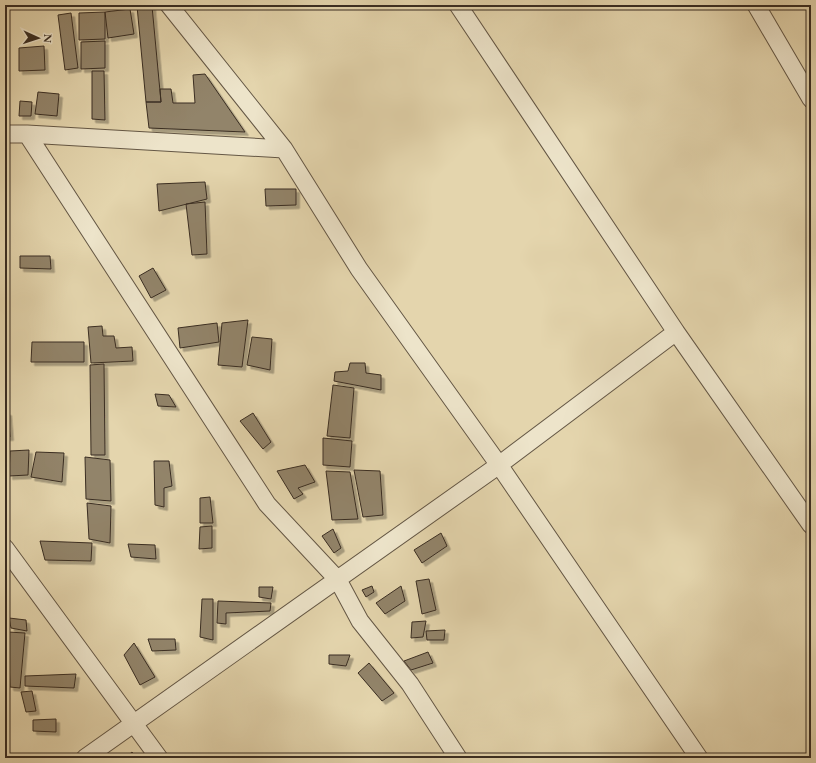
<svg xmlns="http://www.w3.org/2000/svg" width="816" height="763" viewBox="0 0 816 763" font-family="'EB Garamond',serif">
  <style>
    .building { fill: #92846a; stroke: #392d22; filter: url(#shadow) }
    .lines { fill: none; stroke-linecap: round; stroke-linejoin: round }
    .minor-casing { stroke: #645745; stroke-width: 19 }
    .minor { stroke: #ede4ca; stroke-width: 17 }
  </style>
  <defs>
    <filter id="shadow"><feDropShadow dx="3.5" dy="3.5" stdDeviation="0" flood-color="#0004"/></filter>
  </defs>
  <rect width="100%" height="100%" fill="#e4d5ad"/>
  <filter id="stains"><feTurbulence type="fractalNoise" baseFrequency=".005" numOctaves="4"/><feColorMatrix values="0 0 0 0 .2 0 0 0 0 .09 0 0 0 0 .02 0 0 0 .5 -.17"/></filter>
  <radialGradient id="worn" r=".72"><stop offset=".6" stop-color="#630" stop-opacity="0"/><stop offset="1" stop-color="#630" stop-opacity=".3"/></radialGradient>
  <path class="building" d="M137,6H152L161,102H146Z
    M130,9L134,34L108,38L105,12Z
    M105,12V39L79,40V13Z
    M71,13L78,68L65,70L58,15Z
    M105,41V68L81,69V42Z
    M44,46L45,70L19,71V48Z
    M92,71H104L105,120L92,119Z
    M205,74L245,132L149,128L146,102H161L160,89H171L173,103H195L193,75Z
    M38,92L59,94L57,116L35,114Z
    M20,101L32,102L31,116H19Z
    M205,182L207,199L159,211L157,184Z
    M265,189H296V205L266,206Z
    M205,202L207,254L192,255L186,204Z
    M20,256H50L51,269L20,268Z
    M153,268L166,290L151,298L139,276Z
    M248,320L242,367L218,365L222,323Z
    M217,323L219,342L180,348L178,328Z
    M102,326L103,336H114L116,348L132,347L133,361L91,363L88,327Z
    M252,337L272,339L270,370L247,365Z
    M32,342H84V362H31Z
    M350,363H365L366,373L381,375V390L334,381L335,372L348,371Z
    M104,364L105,455H91L90,365Z
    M333,385L354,388L350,438L327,436Z
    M155,394L169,395L176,407L158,406Z
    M5,412H8L10,437H5Z
    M253,413L271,442L263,449L240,421Z
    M323,438L352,441L350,467L323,465Z
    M29,450L28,475L9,476L10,451Z
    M36,452L64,453L62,482L31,477Z
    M85,457L110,460L111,501L86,499Z
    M154,461H169L172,486L164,488V507L155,505Z
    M305,465L315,482L298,488L303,494L294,499L277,471Z
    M354,470L380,471L383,515L363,517Z
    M326,471L350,472L358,519L332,520Z
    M210,497L213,523H200V498Z
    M87,503L111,506L110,543L89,539Z
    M212,526V548L199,549L200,527Z
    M333,529L341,548L334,553L322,536Z
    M441,533L447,546L422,563L414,550Z
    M40,541L92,543L91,561L45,560Z
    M128,544L155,545L156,559L131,557Z
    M429,579L436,610L422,614L416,581Z
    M372,586L374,592L366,597L362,590Z
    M401,586L405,601L385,614L376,603Z
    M259,587H273L271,599L259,597Z
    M202,599H213V640L200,637Z
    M218,601L271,603L270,611L226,613V624L217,623Z
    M9,618L26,620L27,631L11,628Z
    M426,621L423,637L411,638L412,622Z
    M445,630L444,640H427L426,631Z
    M8,632L25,633L20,688L10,687Z
    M148,639H175L176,650L152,651Z
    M134,643L155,677L140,685L124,655Z
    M428,652L433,663L411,670L404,661Z
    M329,655H350L346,666L329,664Z
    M369,663L394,693L382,701L358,673Z
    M76,674L74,688L25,686V676Z
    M32,691L36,711L26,712L21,692Z
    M56,719V732L33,731V720Z
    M132,752L137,758H125Z"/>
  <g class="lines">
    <defs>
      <path id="minor" d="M169,5L284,149L359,269L499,465L676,332
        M458,5L676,332L811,525
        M756,5L811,99
        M5,134H27L284,149
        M27,134L267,504L338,580L360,621L410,684L458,758
        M5,548L159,758
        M85,758L499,465L699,758"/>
    </defs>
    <use href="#minor" class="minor-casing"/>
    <use href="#minor" class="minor"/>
  </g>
  <rect width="816" height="763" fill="none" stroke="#e4d5ad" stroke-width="20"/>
  <rect x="6" y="6" width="804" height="751" fill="none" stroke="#392d22" stroke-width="2"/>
  <rect x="10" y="10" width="796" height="743" fill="none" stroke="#392d22"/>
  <g transform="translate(38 38) rotate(93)" stroke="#ede4ca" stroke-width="3" paint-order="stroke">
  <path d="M0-3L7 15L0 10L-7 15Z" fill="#392d22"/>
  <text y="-6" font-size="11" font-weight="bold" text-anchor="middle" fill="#392d22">N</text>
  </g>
  <rect width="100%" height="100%" filter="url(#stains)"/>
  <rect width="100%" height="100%" fill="url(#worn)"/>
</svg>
